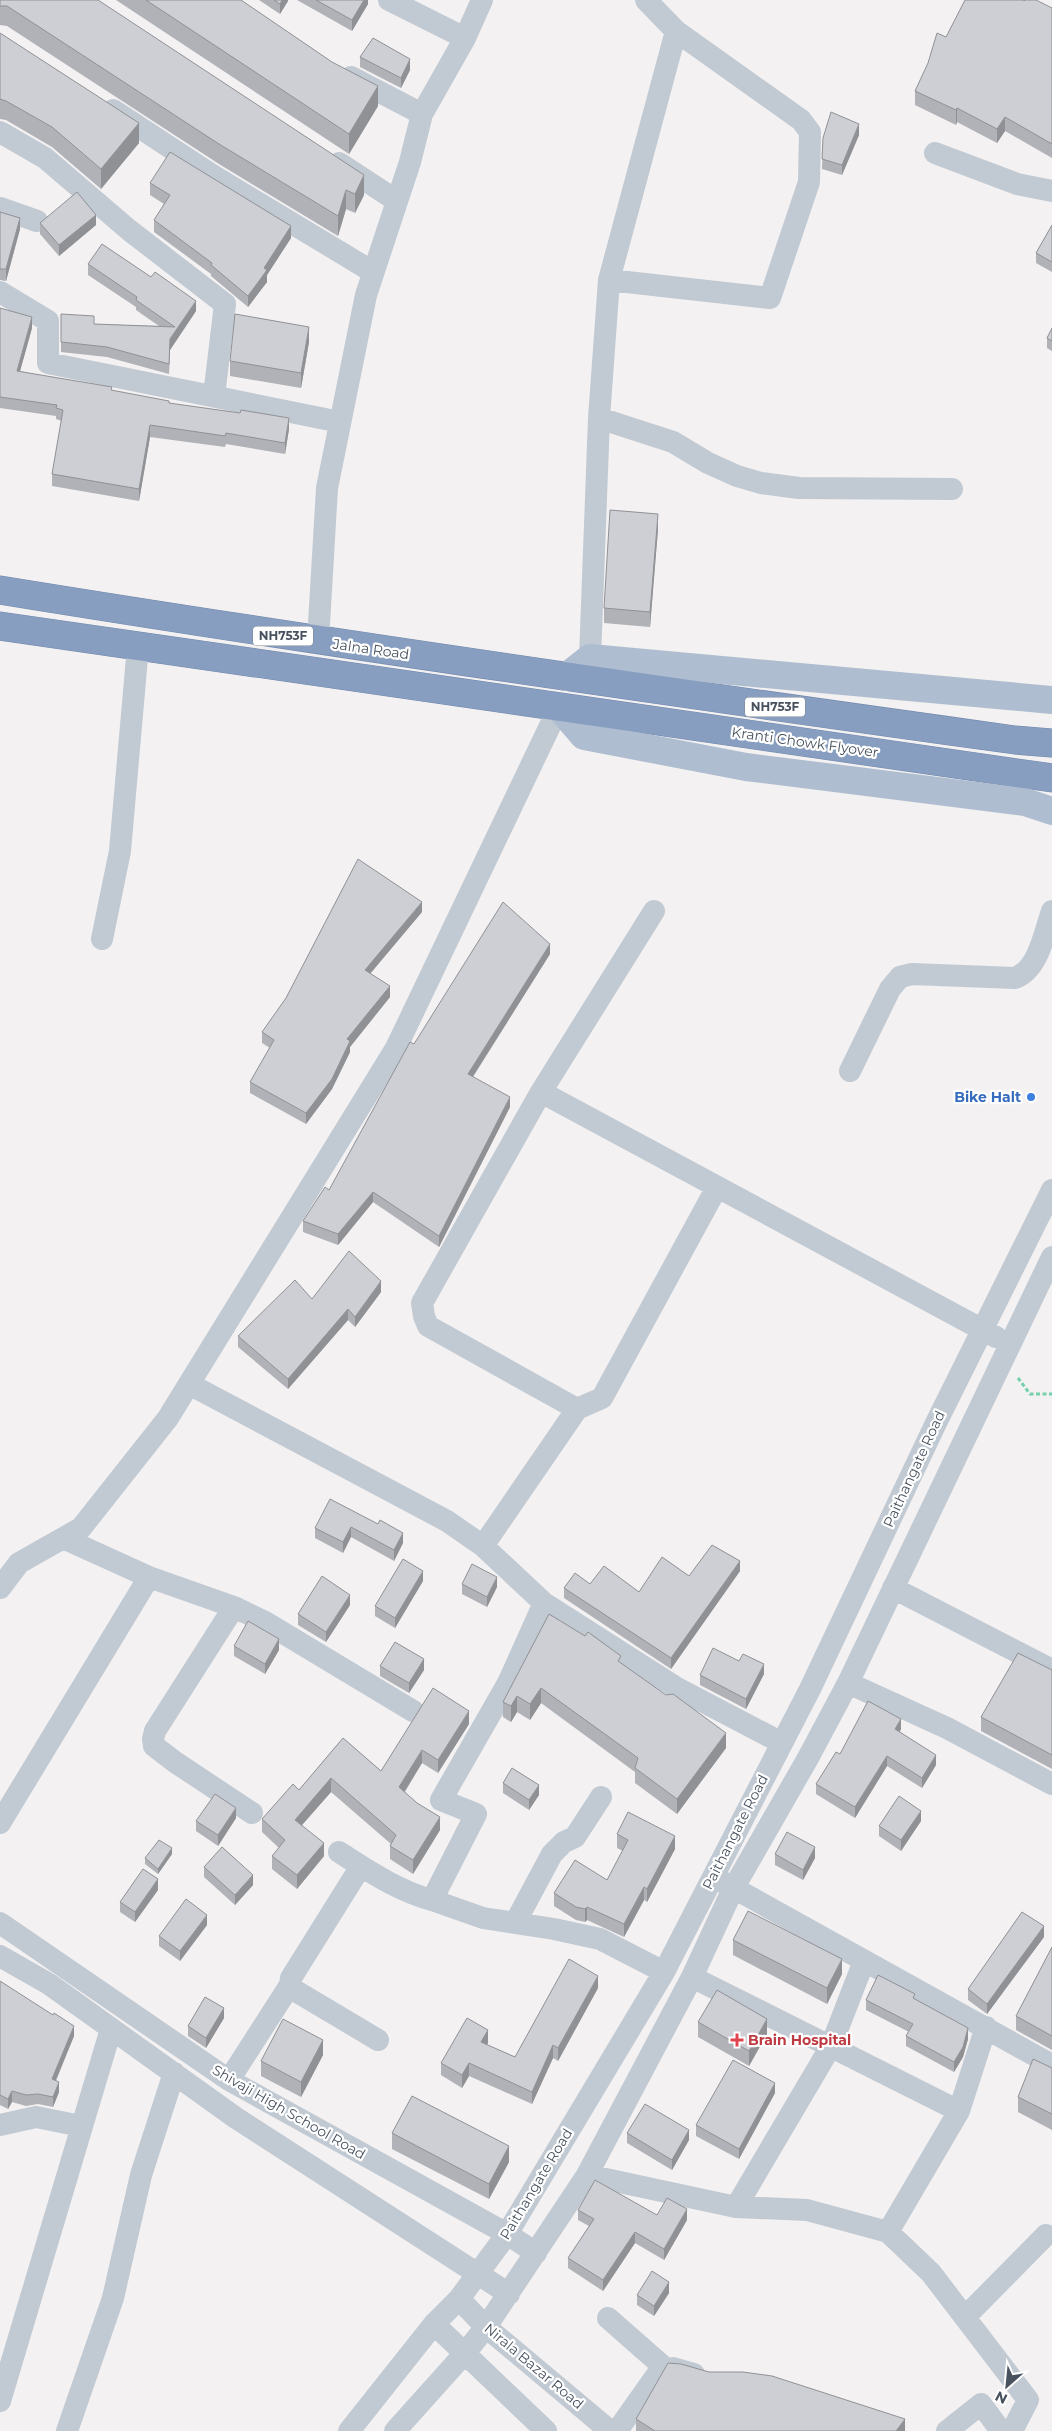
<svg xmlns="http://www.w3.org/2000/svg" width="1052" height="2431" viewBox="0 0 1052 2431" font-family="Montserrat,sans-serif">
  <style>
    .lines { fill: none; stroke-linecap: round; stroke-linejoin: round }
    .highway-casing { stroke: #7289ad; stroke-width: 29 }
    .path { stroke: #74d1ac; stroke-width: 3; stroke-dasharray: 4 2.5; stroke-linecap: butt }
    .minor { stroke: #c1c9d3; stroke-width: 22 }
    .major { stroke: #afbdd0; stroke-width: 28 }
    .highway { stroke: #879ec1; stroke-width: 28 }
    .wall { fill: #b0b2b7 }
    .shaded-wall { fill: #909195 }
    .building { fill: #cdcfd5; stroke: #909195 }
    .shop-dot { fill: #3f7fe0; stroke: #fff; stroke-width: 2 }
    .health-dot { fill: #e0444e; stroke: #fff; stroke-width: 2 }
    .labels { text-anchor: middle; stroke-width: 4.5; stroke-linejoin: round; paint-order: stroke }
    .shield { fill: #fff; stroke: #7f868f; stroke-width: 1 }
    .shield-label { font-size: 12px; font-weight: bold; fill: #48525f }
    .street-label { font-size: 14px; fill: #48525f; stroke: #fff }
    .shop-label { font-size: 14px; font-weight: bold; fill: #366cbe; stroke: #fff; text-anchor: end }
    .health-label { font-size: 14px; font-weight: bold; fill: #be3a42; stroke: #fff; text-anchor: start }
  </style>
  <rect width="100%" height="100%" fill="#f3f1f1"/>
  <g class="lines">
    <defs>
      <path id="highway" d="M0,590C338,645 676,693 1015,740L1052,743
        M0,626L1052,778"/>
    </defs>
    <use href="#highway" class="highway-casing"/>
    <path class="path" d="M1018,1378L1030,1394H1052"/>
    <path class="minor" d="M389,0L465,38
      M351,77L422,114
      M113,110L212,175L373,272
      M0,132L45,158L129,230L225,304L214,396
      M935,153L1017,184L1052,191
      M339,163L397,201
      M0,208L37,221
      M609,280L770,298L809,182L810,132L801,120L676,31
      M0,292L48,321V363L340,422
      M599,418L673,442L708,463L737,476L761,483L799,488L952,489
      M318,641L327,488L366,295L410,162L422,114L465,38L482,0
      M590,658L599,418L609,280L676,31L646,0
      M654,911L541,1092L996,1337
      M102,939L120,851L138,646
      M850,1071L890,989L900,977L912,974L1015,978C1039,969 1044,933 1052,911
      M541,1092L422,1303L424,1316L428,1326L577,1409
      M189,1384L447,1521L483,1546L544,1603L677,1688L782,1743
      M63,1538L149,1577L234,1607L265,1622L413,1711
      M483,1546L577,1409L602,1398L717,1187
      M0,1588L19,1563L81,1528L168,1418L396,1048L559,707
      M893,1588L1052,1670
      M544,1603L508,1683L441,1800L476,1814L432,1900L483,1918L554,1929L600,1939L664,1972
      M234,1607L155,1731L153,1739L154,1746L175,1762L252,1813
      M848,1683L947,1728L1052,1784
      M0,1823L149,1577
      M339,1852C369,1871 398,1891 432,1900
      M361,1866L291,1978L290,1985L294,1990L378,2040
      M721,1881L1052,2065
      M0,1923L229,2080L507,2234L536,2253
      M515,1923L552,1854L564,1842L575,1837L601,1797
      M0,1956L49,1984L236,2118L509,2294
      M692,1977L959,2111
      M229,2080L290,1985
      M0,2125L36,2117L81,2126
      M587,2175L736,2207L807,2210L888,2232L931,2273L1028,2400L1012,2431
      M736,2207L831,2046L864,1961
      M888,2232L959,2111L986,2027
      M459,2299L486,2327L610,2431
      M965,2317L1046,2235
      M608,2318L666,2369
      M434,2324L546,2431
      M0,2401L111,2029
      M67,2431L113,2298L141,2175L174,2073
      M349,2431L434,2324L459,2299L507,2234L664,1972L810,1689L935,1425L1052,1190
      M395,2431L465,2353L486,2327L587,2175L692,1977L733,1889L808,1758L848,1683L1052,1257
      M617,2431L658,2373L673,2368L694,2374
      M947,2431L981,2404L1001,2431"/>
    <path class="major" d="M566,677L590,658L1052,700
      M559,707L584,736L746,767L1025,802L1052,811"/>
    <use href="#highway" class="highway"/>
  </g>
  <path class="wall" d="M0,0L364,195L355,213L346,209L338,236L219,164L7,26L0,25Z
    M116,0H241L378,106L349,154Z
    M259,0H288V1L280,14Z
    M297,0H368V4L352,31Z
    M1024,1L1052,8V158L1005,131L997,143L957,122L956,125L915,105V91L946,37Z
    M0,33L139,143L101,189L52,147L6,120L0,119Z
    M360,57L410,70L401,88L360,67Z
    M859,135L842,175L822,169L823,138Z
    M150,183L291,238L267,275V282L248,307L211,276V274L154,232V220L164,204L150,195Z
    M0,212L20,229L6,281L0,280Z
    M40,223L96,225L59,256L40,234Z
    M1052,225V272L1036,263V253Z
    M88,264L196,311L170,350L169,374L107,357L61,352V314L94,324L159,326L136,310V307L88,275Z
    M0,308L32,328L20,371L289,429L285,454L226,444L225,447L150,437L139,501L52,486V474L62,421L56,419V416L0,408Z
    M1052,328V351L1047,348V338Z
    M309,342L301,388L230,376V361Z
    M658,529L650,627L604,623V608Z
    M422,912L370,973L390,997L350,1047V1052L332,1089L306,1124L250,1093V1082L270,1048L262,1043V1032Z
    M550,954L473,1077L510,1107L439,1247L373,1202L338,1245L303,1232V1221L329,1190L414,1044Z
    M381,1292L355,1327L348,1320L288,1389L238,1347V1336L312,1299Z
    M378,1524L403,1543L394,1561L351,1537L343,1553L315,1538V1528Z
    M740,1571L671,1669L564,1598V1588L590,1584L639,1592L689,1576Z
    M423,1581L395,1628L375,1616V1606Z
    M462,1584L497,1587L487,1607L462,1594Z
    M350,1605L326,1642L298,1625V1614Z
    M549,1614L621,1663L726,1748L677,1814L635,1783V1772L541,1703L530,1720L517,1712L511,1722L503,1717V1702Z
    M234,1646L279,1650L265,1674L234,1656Z
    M380,1666L424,1670L409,1693L380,1676Z
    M1052,1670V1769L981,1731V1717Z
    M764,1674L746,1709L700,1685V1675Z
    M469,1724L438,1773L422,1763L405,1792L440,1830L413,1874L390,1859V1846L391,1844L331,1792L302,1825L324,1856L297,1889L272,1869V1856L279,1848L262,1832V1819L299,1790L343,1738L381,1771Z
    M901,1729L900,1732L936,1765L922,1788L887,1766L855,1818L816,1794V1784L840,1754Z
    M503,1783L539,1795L529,1810L503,1793Z
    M236,1818L218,1846L196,1831V1821Z
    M921,1821L901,1851L879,1836V1826Z
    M617,1834L675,1849L647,1902L644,1900L624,1937L587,1920L585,1922L576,1920L554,1906V1893L607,1880L623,1851L617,1848Z
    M172,1854L158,1874L145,1864V1858Z
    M775,1854L815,1858L803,1880L775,1865Z
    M204,1867L253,1885L235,1905L204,1877Z
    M158,1890L135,1922L120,1912V1902Z
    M207,1925L180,1961L159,1946V1936Z
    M1044,1937L987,2014L968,2000V1989Z
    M733,1940L842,1974L827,2004L733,1955Z
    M1052,1947V2050L1016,2030V2016Z
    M0,1981L74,2036L56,2081L59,2092L53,2107L38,2104L26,2106L12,2102L8,2109L0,2105Z
    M598,1988L558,2061L553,2058L532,2104L469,2076L462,2088L441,2075V2063L488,2043L487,2045L515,2057Z
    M866,2000H915L968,2039L963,2057L954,2072L906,2046V2036L909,2032L866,2010Z
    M224,2018L206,2048L188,2036V2026Z
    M698,2022L767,2034L749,2066L698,2037Z
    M323,2055L301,2097L261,2076V2061Z
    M1052,2068V2130L1018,2112V2097Z
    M775,2093L739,2159L696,2136V2125Z
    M392,2133L509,2162L489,2199L392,2149Z
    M627,2133L689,2140L672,2170L627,2143Z
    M578,2210L657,2215L687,2220L664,2260L635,2243L603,2291L568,2268V2258L589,2226L578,2220Z
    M669,2293L654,2316L637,2305V2295Z
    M636,2419L905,2431H636Z"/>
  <path class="shaded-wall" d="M282,0H288V1L280,14V4Z
    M364,0H368V4L352,31V20Z
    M410,59V70L401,88V78Z
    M378,86V106L349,154V134Z
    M957,108V122L956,125V110Z
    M1005,117V131L997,143V129Z
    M139,123V143L101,189V169Z
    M859,124V135L842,175V165Z
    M364,175V195L355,213V194Z
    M346,190V209L338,236V216Z
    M96,215V225L59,256V245Z
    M20,218V229L6,281V269Z
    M291,226V238L267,275V282L248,307V296L264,268Z
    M196,301V311L170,350L169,374L170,339Z
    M32,317V328L17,382V371Z
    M309,327V342L301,388V373Z
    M289,418V429L285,454V443Z
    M150,425V437L139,501V489Z
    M658,514V529L650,627V612Z
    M422,902V912L365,980V970Z
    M550,944V954L468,1084V1074Z
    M390,986V997L350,1047V1052L332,1089L306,1124V1113L347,1039Z
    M510,1097V1107L439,1247V1236Z
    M373,1192V1202L338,1245V1234Z
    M381,1281V1292L355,1327V1317Z
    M348,1309V1320L288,1389V1379Z
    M351,1527V1537L343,1553V1542Z
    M403,1533V1543L394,1561V1550Z
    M740,1561V1571L671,1669V1658Z
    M423,1571V1581L395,1628V1618Z
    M497,1577V1587L487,1607V1597Z
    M350,1595V1605L326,1642V1632Z
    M279,1639V1650L265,1674V1664Z
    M424,1659V1670L409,1693V1683Z
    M764,1664V1674L746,1709V1699Z
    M541,1688V1703L530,1720V1704Z
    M517,1696V1712L511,1722V1706Z
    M469,1711V1724L438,1773V1760Z
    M901,1719V1729L895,1739V1729Z
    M726,1733V1748L677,1814V1799Z
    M422,1750V1763L399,1800V1787Z
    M936,1755V1765L922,1788V1778Z
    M887,1756V1766L855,1818V1807Z
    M331,1778V1792L295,1833V1820Z
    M539,1785V1795L529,1810V1800Z
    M236,1808V1818L218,1846V1835Z
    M921,1811V1821L901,1851V1840Z
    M440,1817V1830L413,1874V1860Z
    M675,1836V1849L647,1902V1889Z
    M324,1843V1856L297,1889V1875Z
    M815,1847V1858L803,1880V1870Z
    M172,1848V1854L158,1874V1869Z
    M253,1875V1885L235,1905V1895Z
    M158,1879V1890L135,1922V1912Z
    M644,1887V1900L624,1937V1924Z
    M587,1907V1920L585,1922V1909Z
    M207,1915V1925L180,1961V1951Z
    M1044,1926V1937L987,2014V2004Z
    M842,1959V1974L827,2004V1988Z
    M598,1976V1988L558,2061V2048Z
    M224,2008V2018L206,2048V2038Z
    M767,2019V2034L749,2066V2051Z
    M74,2026V2036L52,2089V2079Z
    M968,2028V2039L963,2057L954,2072V2062Z
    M488,2030V2043L481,2055V2042Z
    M323,2040V2055L301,2097V2082Z
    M553,2045V2058L532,2104V2092Z
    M469,2063V2076L462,2088V2075Z
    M59,2082V2092L53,2107V2097Z
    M775,2083V2093L739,2159V2149Z
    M12,2091V2102L8,2109V2099Z
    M689,2130V2140L672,2170V2160Z
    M509,2146V2162L489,2199V2184Z
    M687,2209V2220L664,2260V2249Z
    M635,2232V2243L603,2291V2280Z
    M669,2282V2293L654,2316V2306Z
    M905,2419V2431H896Z"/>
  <path class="building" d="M0,0H98L364,175L355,194L346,190L338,216L219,144L7,6H0Z
    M146,0H241L332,62L378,86L349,134Z
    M274,0H282L280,4Z
    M316,0H364L352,20Z
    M965,0H1022L1024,1L1025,0H1036L1052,8V144L1005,117L997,129L957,108L956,110L915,91L928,63L937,33L946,37Z
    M0,33L139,123L101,169L52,127L6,101L0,99Z
    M373,38L410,59L401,78L360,57Z
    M831,112L859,124L842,165L822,159L823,138Z
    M170,152L291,226L264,268L267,270L248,296L211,265L212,263L154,220L170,195L150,183Z
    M77,192L96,215L59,245L40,223Z
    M0,212L20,218L6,269H0Z
    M1052,225V262L1036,253Z
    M102,244L151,277L155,272L196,301L170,339L169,364L107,347L61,342V314L94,316V324L175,327L136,300L137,297L88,264Z
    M0,308L32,317L17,371L112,387L111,390L169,401V403L240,413L241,410L289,418L285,443L226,433L225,436L150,425L139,489L52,474L63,410L56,408L57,405L0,397Z
    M235,314L309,327L301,373L230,361Z
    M1052,328V341L1047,338Z
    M610,510L658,514L650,612L604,608Z
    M358,859L422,902L365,970L390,986L347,1039L350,1041L332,1079L306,1113L250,1082L274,1040L262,1032L286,998Z
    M503,902L550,944L468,1074L510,1097L439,1236L373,1192L338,1234L303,1221L325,1187L329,1190L410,1042L414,1044Z
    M349,1251L381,1281L355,1317L348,1309L288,1379L238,1336L295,1280L312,1299Z
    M330,1499L378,1524L380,1520L403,1533L394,1550L351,1527L343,1542L315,1528Z
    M712,1545L740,1561L671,1658L564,1588L575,1573L590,1584L604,1566L639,1592L662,1557L689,1576Z
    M403,1559L423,1571L395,1618L375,1606Z
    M472,1564L497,1577L487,1597L462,1584Z
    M322,1576L350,1595L326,1632L298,1614Z
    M549,1614L585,1636L588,1632L621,1656L618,1661L666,1695L673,1694L726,1733L677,1799L635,1768L638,1758L541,1688L530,1704L517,1696L511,1706L503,1702Z
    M248,1621L279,1639L265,1664L234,1646Z
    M395,1642L424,1659L409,1683L380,1666Z
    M713,1648L739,1661L743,1654L764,1664L746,1699L700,1675Z
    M1018,1653L1052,1670V1755L981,1717Z
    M433,1688L469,1711L438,1760L422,1750L399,1787L417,1803L440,1817L413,1860L390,1846L396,1835L331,1778L295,1820L324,1843L297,1875L272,1856L285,1840L262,1819L293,1784L299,1790L343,1738L381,1771Z
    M868,1701L901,1719L895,1729L936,1755L922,1778L887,1756L855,1807L816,1784L836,1752L840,1754Z
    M512,1768L539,1785L529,1800L503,1783Z
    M215,1794L236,1808L218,1835L196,1821Z
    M899,1796L921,1811L901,1840L879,1826Z
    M628,1812L675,1836L647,1889L644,1887L624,1924L587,1907L585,1909L576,1907L554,1893L575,1860L607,1880L628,1840L617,1834Z
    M787,1832L815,1847L803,1870L775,1854Z
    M159,1840L172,1848L158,1869L145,1858Z
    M222,1847L253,1875L235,1895L204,1867Z
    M143,1869L158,1879L135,1912L120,1902Z
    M186,1899L207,1915L180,1951L159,1936Z
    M748,1911L842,1959L827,1988L733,1940Z
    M1022,1912L1044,1926L987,2004L968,1989Z
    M1052,1947V2036L1016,2016Z
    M569,1959L598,1976L558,2048L553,2045L532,2092L469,2063L462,2075L441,2063L467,2018L488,2030L481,2042L515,2057Z
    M878,1975L915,1994L913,1998L968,2028L963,2047L954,2062L906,2036L913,2024L866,2000Z
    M0,1981L53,2015L54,2013L74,2026L52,2079L59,2082L53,2097L38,2094L26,2095L12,2091L8,2099L0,2095Z
    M717,1990L767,2019L749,2051L698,2022Z
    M205,1997L224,2008L206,2038L188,2026Z
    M283,2019L323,2040L301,2082L261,2061Z
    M1033,2059L1052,2068V2114L1018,2097Z
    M733,2060L775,2083L739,2149L696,2125Z
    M412,2096L509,2146L489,2184L392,2133Z
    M645,2104L689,2130L672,2160L627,2133Z
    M595,2180L657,2215L667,2198L687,2209L664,2249L635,2232L603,2280L568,2258L594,2219L578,2210Z
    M652,2271L669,2282L654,2306L637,2295Z
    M668,2363L681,2364L709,2372H743L772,2376L905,2419L896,2431H655L636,2419Z"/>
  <circle class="shop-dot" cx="1031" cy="1097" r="5"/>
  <path class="health-dot" d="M734.5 2032.5h5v5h5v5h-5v5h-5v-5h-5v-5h5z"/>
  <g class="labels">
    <g class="shield">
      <rect x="253" y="626.5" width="60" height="19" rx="4"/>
      <rect x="745" y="697.5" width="60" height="19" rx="4"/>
    </g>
    <g class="shield-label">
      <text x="283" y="640">NH753F</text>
      <text x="775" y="711">NH753F</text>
    </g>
    <g class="street-label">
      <text transform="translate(371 649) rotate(8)" y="5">Jalna Road</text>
      <text transform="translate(805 742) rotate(8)" y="5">Kranti Chowk Flyover</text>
      <text transform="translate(914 1469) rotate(-65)" y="5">Paithangate Road</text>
      <text transform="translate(735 1832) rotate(-63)" y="5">Paithangate Road</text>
      <text transform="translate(289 2112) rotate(30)" y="5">Shivaji High School Road</text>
      <text transform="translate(536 2184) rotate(-59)" y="5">Paithangate Road</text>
      <text transform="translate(534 2366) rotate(40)" y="5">Nirala Bazar Road</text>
    </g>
    <g class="shop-label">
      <text x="1021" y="1102">Bike Halt</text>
    </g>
    <g class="health-label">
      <text x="748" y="2045">Brain Hospital</text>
    </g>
  </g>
  <g transform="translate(1007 2386) rotate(207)" stroke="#ffffff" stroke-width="4" paint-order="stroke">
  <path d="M0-4L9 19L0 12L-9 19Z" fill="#48525f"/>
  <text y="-8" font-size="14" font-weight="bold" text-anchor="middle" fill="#48525f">N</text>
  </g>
</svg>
